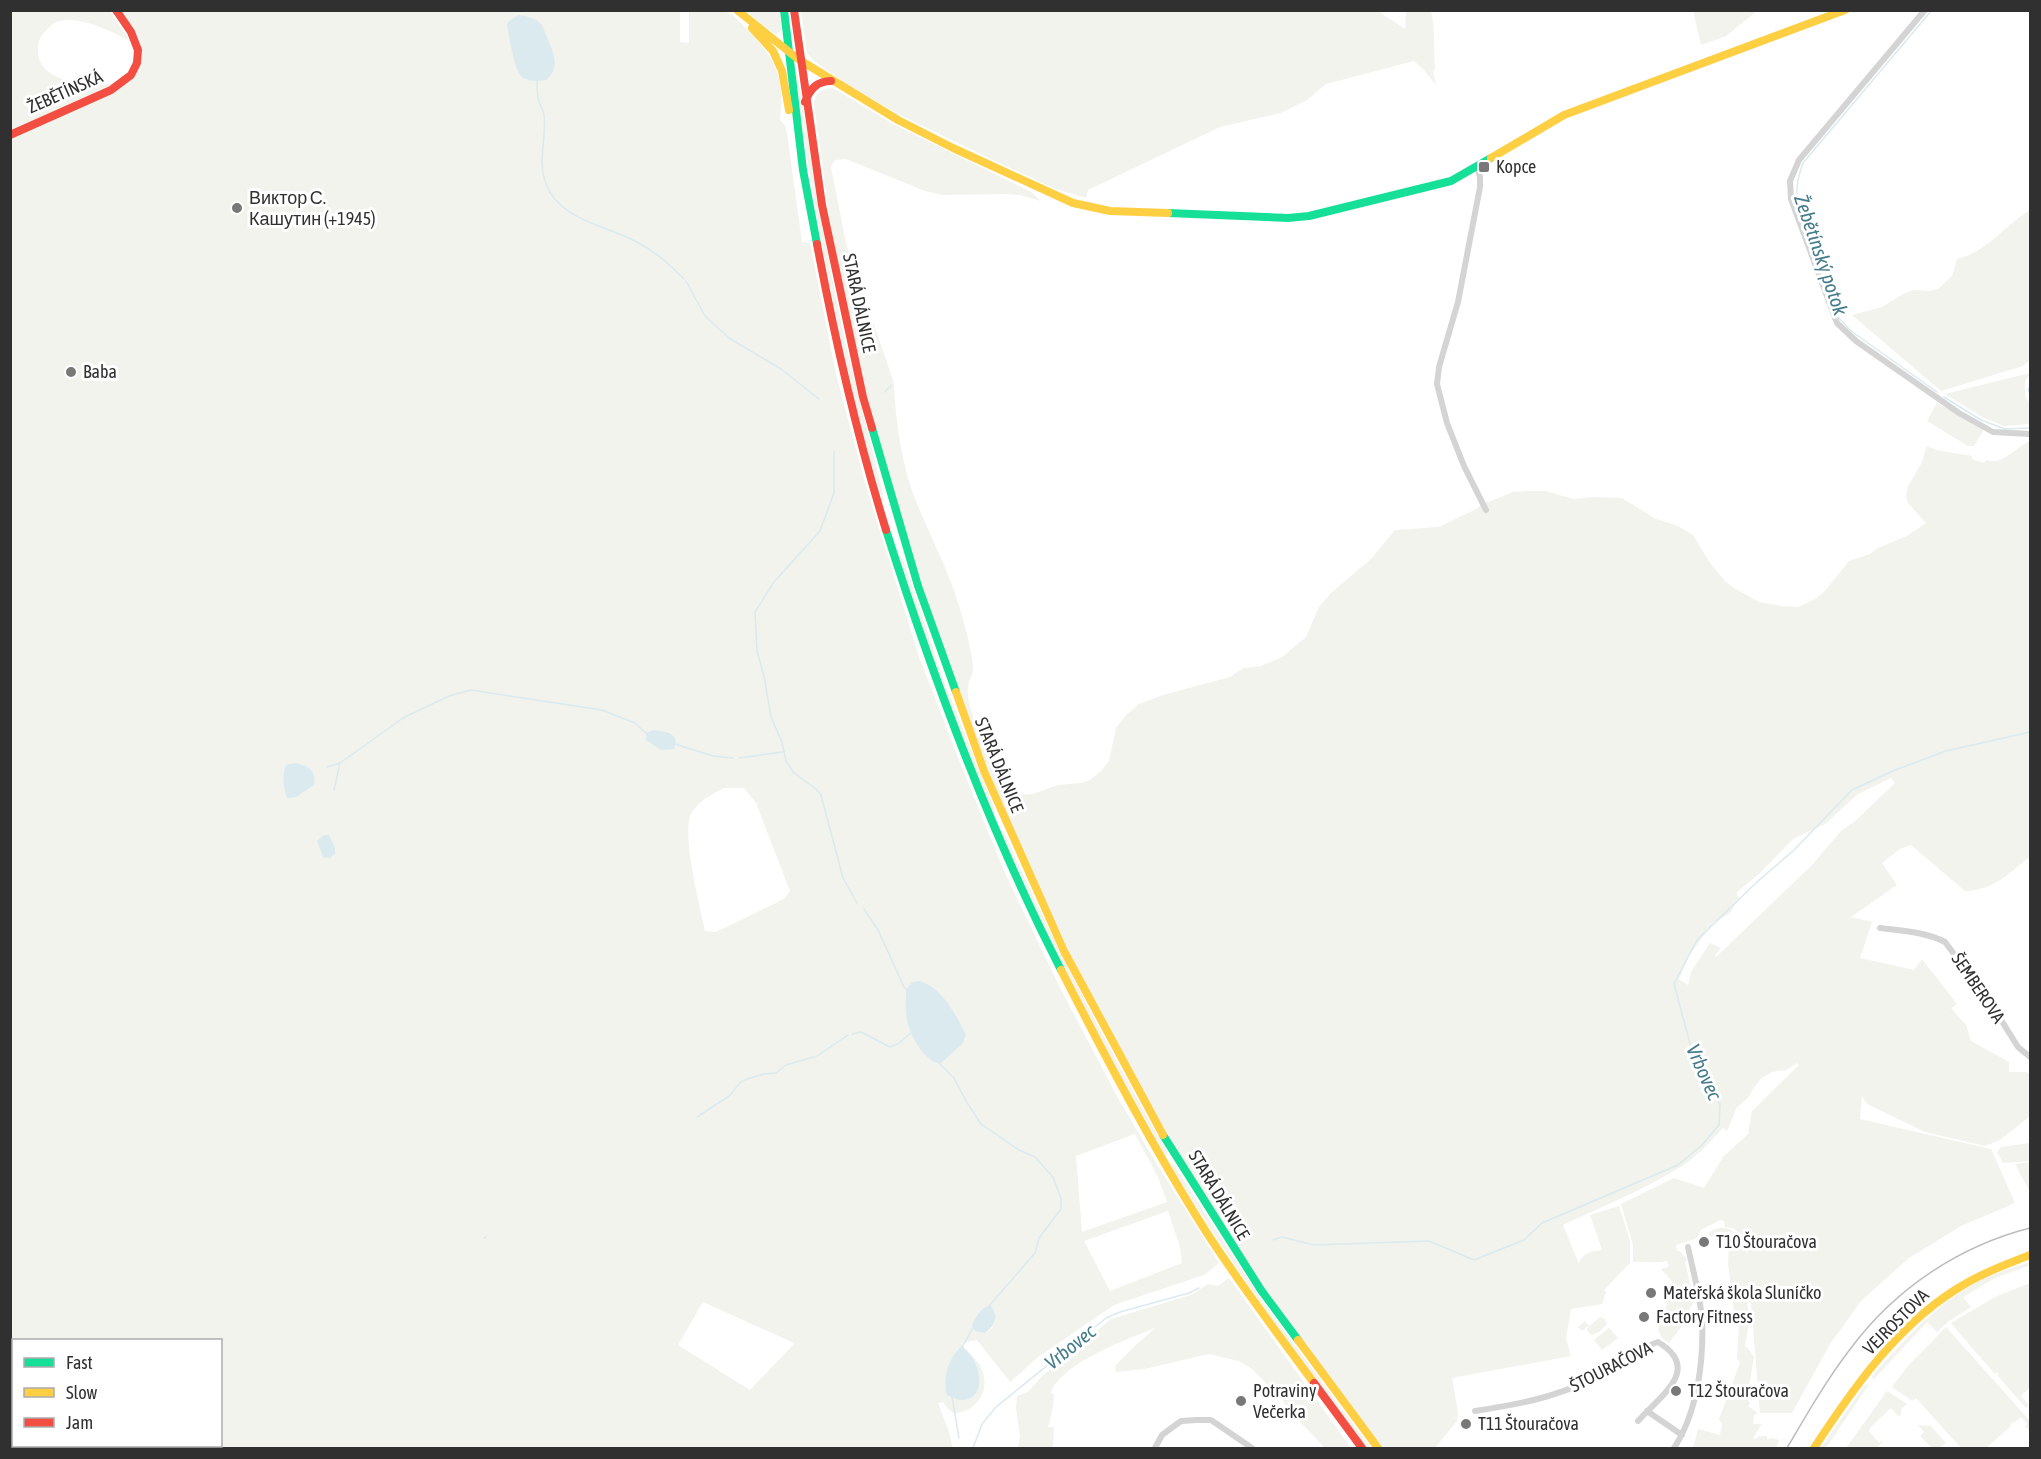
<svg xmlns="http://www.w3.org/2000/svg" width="2041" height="1459" viewBox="0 0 2041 1459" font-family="'Asap Condensed',sans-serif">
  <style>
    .green { fill: #f1f3ec; fill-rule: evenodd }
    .water { fill: #daeaef }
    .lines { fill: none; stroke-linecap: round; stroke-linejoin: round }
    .stream { stroke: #daeaef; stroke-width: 1.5 }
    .street { stroke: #d4d4d4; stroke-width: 6 }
    .fast { stroke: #16e098; stroke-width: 8 }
    .slow { stroke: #ffcf43; stroke-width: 8 }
    .jam { stroke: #f24e42; stroke-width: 8 }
    .tram { stroke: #bcbcbc; stroke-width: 1.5 }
    .poi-dot { fill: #787878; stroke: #fff; stroke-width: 2 }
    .labels { text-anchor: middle; stroke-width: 6; stroke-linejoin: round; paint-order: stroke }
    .street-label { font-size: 18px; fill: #303030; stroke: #fff }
    .poi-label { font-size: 18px; fill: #303030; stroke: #fff; text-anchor: start }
    .water-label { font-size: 20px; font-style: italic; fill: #447c8c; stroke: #fff }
  </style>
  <rect width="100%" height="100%" fill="#fff"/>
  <path class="green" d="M1381,10V13L1405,29L1406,11H1431C1436,30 1433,49 1435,69L1433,72L1436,85L1423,69L1414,61L1326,84L1307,100L1281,113L1220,127L1088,190L1086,198L1053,188L999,163L898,114L845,83L814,61L807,53L801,11Z
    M10,11H110L130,41C112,32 82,16 60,21C53,22 47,29 42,35C38,41 38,45 38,52C39,83 92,88 115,83L11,130Z
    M121,11H680V42L689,43V11C700,11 716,8 726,12C735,15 741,23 747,29C776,59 785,78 780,120L785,125L787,133L802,242L810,243L836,374L864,479L918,654L957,755L1004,871L1059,986L1118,1098L1158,1166L1219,1263L1204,1275L1114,1305L1037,1358L1010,1382L977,1340L961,1343C965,1351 974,1356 979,1364C993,1386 979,1412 954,1413L948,1409L943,1402L938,1403L948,1429L953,1448H11L10,139L113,93L134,77L141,64L142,49L138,37ZM724,788H744L756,803L790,891L784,899L716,932L705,931C700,907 681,833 691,814C698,801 711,795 724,788ZM1135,1134L1158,1177L1167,1202L1082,1232L1076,1156ZM1168,1211L1180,1247L1182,1263L1110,1291L1084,1241ZM703,1302L794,1343V1344L750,1390L678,1345ZM981,1311L996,1320L991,1329L985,1333L972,1326ZM14,1340H220V1446H14Z
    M746,11H780L782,30L776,35Z
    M1693,11V10L1757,11L1726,36L1701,45Z
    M795,72H797L831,273L846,345L882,489L885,506C863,443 849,377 835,311C819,232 805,152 795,72Z
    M833,88L893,124L1031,192L1041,201L1020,195L1006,194L943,195L925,191L846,159L835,160L831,167L846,243L894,383C895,417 902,465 914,496C928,533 948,568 959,606C964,621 973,654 973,669C973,675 969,680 968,686C966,701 973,717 979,730C985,744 995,743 1001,752L997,773L1002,784L1009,793L1014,795L1033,794L1058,785L1081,783L1090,780L1101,771L1109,761L1116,728L1125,716L1139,704L1163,695L1230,677L1243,668L1261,666L1282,657L1306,637L1319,607L1331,593L1372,558L1395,530L1439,527L1476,509L1484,502H1489L1513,492L1529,491H1545L1573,499L1595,497L1622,498L1656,519L1678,526L1693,535L1710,563L1725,581L1734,588L1759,602L1781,606L1798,607L1815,599L1824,592L1849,561L1870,554L1878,548L1907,536L1926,523L1908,503L1906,496L1908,486L1921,464L1927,446L1936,450L1972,456V459L1984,463L1986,460C2002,466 2016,447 2030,441V857C2008,873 1995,890 1965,891L1911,845L1900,849L1882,863L1897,885L1851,917L1872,922L1860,958L1914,970L1922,959L1957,1004L1951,1008L1966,1025L1971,1041L2009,1062V1072H2027L2030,1074V1116L2000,1140L1985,1146L1925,1132L1867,1104L1862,1096L1860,1119L1991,1149L2015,1203L1961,1226L1909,1258L1861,1301L1830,1344L1792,1413H1760L1751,1302H1747L1749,1322L1745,1347L1748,1348L1754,1357L1747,1398L1750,1404L1748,1406L1758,1413L1754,1415L1753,1424H1762L1753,1438L1756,1439L1759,1436H1767V1439L1773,1438L1779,1440L1776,1448H1693L1698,1429L1720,1435L1722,1424L1719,1419L1740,1363L1737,1358L1739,1326L1735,1317L1728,1264L1729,1241L1725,1237L1710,1236L1708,1233C1730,1219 1740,1236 1747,1254L1746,1238L1733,1228L1725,1227L1724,1221L1720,1220L1701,1230L1697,1238L1676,1245L1677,1251H1680L1687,1260L1685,1262L1694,1301L1681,1327L1669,1343L1662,1338L1658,1330L1673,1287L1672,1281L1661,1269L1669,1267L1667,1261C1654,1264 1645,1261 1633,1262V1245L1621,1204L1674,1178L1704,1188L1723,1157L1748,1134L1752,1111L1799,1065L1797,1063L1786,1070L1772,1072L1763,1077L1755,1086L1748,1098L1737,1107L1727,1131L1723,1128C1709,1143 1695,1159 1677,1169C1641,1191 1601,1207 1563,1225L1579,1264C1583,1252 1592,1251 1602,1250L1590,1215L1619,1206L1630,1241V1263L1604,1290L1606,1292L1602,1304L1571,1309L1566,1338L1571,1356L1452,1378L1458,1413L1457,1421L1435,1448H1384C1108,1104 922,691 837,259C827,208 822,157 814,105C815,93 821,89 833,88ZM1891,778L1895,783L1854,822L1841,831L1811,866L1716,957L1715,955L1721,948L1710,943L1691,972L1688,985L1679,979L1689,956L1712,924L1730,913L1739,898L1736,893L1760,873L1793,839L1825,824L1858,794Z
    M2030,210V360L2023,366L1941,391L1852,315L1882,307L1905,293L1914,290L1929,291L1938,289L1952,276L1957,259C1987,252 2004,226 2030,210Z
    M2030,373L2025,382V396L2030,403V424L2004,426L1982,417L1945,394Z
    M1937,403L1984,429L1974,446H1968L1927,421Z
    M897,549L904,562L944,681L995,810L994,815L940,682Z
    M1000,830L1004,832C1053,943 1109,1049 1168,1154L1165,1155L1105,1049L1060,961Z
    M2030,1143V1161L2003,1163L1997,1152L2001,1147Z
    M2030,1162V1192L2015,1164Z
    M1174,1165L1263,1302L1371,1448H1367C1298,1357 1231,1265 1171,1166Z
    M2030,1262V1265L1995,1278L1963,1297L1971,1307L1949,1321L1937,1332L1927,1322L1873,1380L1872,1376C1905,1339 1938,1302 1983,1279C1998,1272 2015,1267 2030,1262Z
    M1229,1278L1351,1448H1325L1288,1409L1282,1399L1252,1369L1239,1361L1209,1354L1144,1369L1116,1372L1115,1366L1137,1344L1155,1328C1127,1339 1060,1364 1051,1393L1054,1395L1053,1407L1048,1427H1054L1053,1448H1018L1020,1436L1016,1408L1017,1396L1028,1392L1043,1375L1111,1319L1191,1295L1208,1284L1218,1286Z
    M2030,1283V1387L2021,1396L2029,1405L2026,1408L1998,1376V1372L1995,1374L1981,1358L1983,1356L1980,1357L1951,1323L1995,1297Z
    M1600,1317L1605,1319L1607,1324L1599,1332L1591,1335L1587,1330L1588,1326L1582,1331L1578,1327L1585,1321L1589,1326Z
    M1946,1327L2030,1421V1437L2029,1430L2025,1426L2027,1424L2021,1417L2015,1422H2013L2010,1425L2011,1426L1986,1448H1961L1916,1398L1912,1401L1892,1387L1908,1366Z
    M1609,1328L1618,1338L1602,1350L1594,1340Z
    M1869,1384L1826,1448H1822V1446L1865,1385Z
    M1887,1391L1907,1404L1901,1409L1902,1412L1899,1417L1891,1408L1871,1427L1869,1431L1879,1443L1882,1441L1883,1442L1876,1448H1846Z
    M1918,1425L1931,1426L1946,1443L1939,1448H1932L1920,1436L1924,1432Z"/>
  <path class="water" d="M519,15C526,16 535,18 541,24C543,26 545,33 547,37C553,52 561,68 546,80C539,81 528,82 522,77C513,68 510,38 507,25L509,21Z
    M654,730C667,732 680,733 674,749L661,750L646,740V733Z
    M295,763C309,766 316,769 314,785L296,797L287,798C283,787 282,776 286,765Z
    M324,835H329L335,848V854L330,858L323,857L317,841Z
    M919,981C942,987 956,1015 966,1035L963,1043L941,1063C925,1064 909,1033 907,1020C905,1010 906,1000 906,990L911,983Z
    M990,1305C999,1316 996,1325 985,1333L975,1331L972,1326C975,1317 981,1308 990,1305Z
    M962,1346C991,1370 982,1415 947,1395C942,1378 949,1357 962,1346Z"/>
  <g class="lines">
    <path class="stream" d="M1932,10L1803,163C1797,180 1795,190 1799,207L1839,318L1851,331L1937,392
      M537,79C537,85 537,92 538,98C539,104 543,109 544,115C547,138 537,160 546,184C559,220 608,226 637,242C656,252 669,264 684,279
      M686,281L705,316L729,338L781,369L819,399
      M2030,385L2028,390L2030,393
      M885,392L891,385
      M1944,397L1981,420L2005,429L2030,428
      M834,451V493L820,531L774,582L755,612L757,651L764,676L771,717L782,742L786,761L794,773L816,789L821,795L843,878L857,903
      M675,744L713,756L733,758
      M739,758L783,752
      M327,767L340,763
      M334,790L340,763L403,718L449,696L471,690L602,710L635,723L646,733
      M864,909L878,930L904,987L907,990
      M852,1034L861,1032L890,1047L898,1044L912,1032L913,1034
      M939,1063L954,1078L966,1101L981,1124L1019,1150L1035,1157L1053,1177L1061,1198V1209L1039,1238L1035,1253L990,1305
      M697,1117L729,1096L741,1082L747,1079L764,1074L776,1073L786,1065L817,1056L848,1035
      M484,1238L486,1237
      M1273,1240L1282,1237L1314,1245L1429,1241L1474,1260L1524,1240L1542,1223L1678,1165L1702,1145L1719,1125L1720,1104L1695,1062L1674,984L1697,940L1758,881L1793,851L1852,790L1895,770L1946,751L2030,732
      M962,1347L973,1328
      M952,1397L959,1438
      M973,1448L982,1424L996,1407L1106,1318L1120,1312L1189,1293L1199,1288"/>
    <path class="street" d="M1925,10L1799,160L1790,181L1791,199L1834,315L1837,323L1856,341L1959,413L1993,432L2030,434
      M1477,167L1480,177V187L1458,302L1439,367L1437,384L1447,423L1464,466L1486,510
      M1880,928C1902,931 1926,932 1945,942L1988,999L2018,1047L2030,1057
      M1475,1411C1515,1405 1553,1398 1590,1380C1614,1369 1633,1350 1658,1342C1703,1369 1660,1396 1638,1421
      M1647,1411L1682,1435
      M1155,1448L1162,1435L1181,1421L1197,1420H1211L1252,1448
      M1674,1448C1697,1413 1704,1362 1702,1319C1700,1295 1693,1271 1688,1247"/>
    <path class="fast" d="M784,10L803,170L817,244
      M1168,213L1288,218L1309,216L1451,181L1491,158
      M872,428L918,586L956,692
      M886,530C934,681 989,829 1061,970
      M1163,1135L1261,1290L1298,1340"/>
    <path class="slow" d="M737,10L798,59L898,120L953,148L1073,203L1110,211L1168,213
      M752,28L773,51L782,71L789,110
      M1491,158L1564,115L1845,10
      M956,692L984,771L1064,951L1163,1135
      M1061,970C1106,1058 1152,1146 1205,1230C1239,1283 1277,1333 1314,1383
      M1298,1340L1378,1448
      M1814,1448C1852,1390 1895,1328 1955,1290C1978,1275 2004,1265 2030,1255"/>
    <path class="jam" d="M794,10L822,205L863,397L872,428
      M805,102C810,89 817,81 831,81
      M10,135L111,90L131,75L137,63L138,50L131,32L116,10
      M817,244C835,340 857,436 886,530
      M1314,1383L1362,1448"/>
    <path class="tram" d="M1787,1448C1807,1414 1827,1379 1851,1348C1895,1289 1959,1246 2030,1228"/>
  </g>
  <g class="poi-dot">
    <rect x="1478" y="161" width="12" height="12" rx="3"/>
    <circle cx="237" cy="208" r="6"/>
    <circle cx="71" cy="372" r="6"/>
    <circle cx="1704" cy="1242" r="6"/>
    <circle cx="1651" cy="1293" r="6"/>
    <circle cx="1644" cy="1317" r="6"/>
    <circle cx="1676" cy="1391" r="6"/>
    <circle cx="1241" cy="1401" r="6"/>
    <circle cx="1466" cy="1424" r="6"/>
  </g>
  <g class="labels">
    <g class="street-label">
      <text transform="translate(65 92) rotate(-24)" y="6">ŽEBĚTÍNSKÁ</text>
      <text transform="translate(859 303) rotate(78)" y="6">STARÁ DÁLNICE</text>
      <text transform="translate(999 765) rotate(68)" y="6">STARÁ DÁLNICE</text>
      <text transform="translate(1978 988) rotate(56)" y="6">ŠEMBEROVA</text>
      <text transform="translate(1219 1195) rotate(59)" y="6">STARÁ DÁLNICE</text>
      <text transform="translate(1896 1322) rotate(-45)" y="6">VEJROSTOVA</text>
      <text transform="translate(1611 1367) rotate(-27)" y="6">ŠTOURAČOVA</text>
    </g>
    <g class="poi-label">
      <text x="1496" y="173">Kopce</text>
      <text x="249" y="204">Виктор С.<tspan x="249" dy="21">Кашутин (+1945)</tspan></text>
      <text x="83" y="378">Baba</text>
      <text x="1716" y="1248">T10 Štouračova</text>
      <text x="1663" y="1299">Mateřská škola Sluníčko</text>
      <text x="1656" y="1323">Factory Fitness</text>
      <text x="1253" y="1397">Potraviny<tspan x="1253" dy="21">Večerka</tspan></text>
      <text x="1688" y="1397">T12 Štouračova</text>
      <text x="1478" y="1430">T11 Štouračova</text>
    </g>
    <g class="water-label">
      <text transform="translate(1821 255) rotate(71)" y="7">Žebětínský potok</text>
      <text transform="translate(1704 1072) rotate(66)" y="7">Vrbovec</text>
      <text transform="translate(1070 1347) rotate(-39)" y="7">Vrbovec</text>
    </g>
  </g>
  <rect width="2041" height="1459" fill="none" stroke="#303030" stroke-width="24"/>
  <rect x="12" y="1339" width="210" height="108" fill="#ffffff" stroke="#acacac" stroke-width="1.5"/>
  <rect x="24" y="1358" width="30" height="9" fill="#16e098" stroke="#acacac" stroke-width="1.5"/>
  <text x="66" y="1369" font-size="18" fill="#303030">Fast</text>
  <rect x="24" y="1388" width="30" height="9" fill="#ffcf43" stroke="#acacac" stroke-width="1.5"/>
  <text x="66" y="1399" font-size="18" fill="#303030">Slow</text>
  <rect x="24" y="1418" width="30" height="9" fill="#f24e42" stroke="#acacac" stroke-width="1.5"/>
  <text x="66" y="1429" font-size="18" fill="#303030">Jam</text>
</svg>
